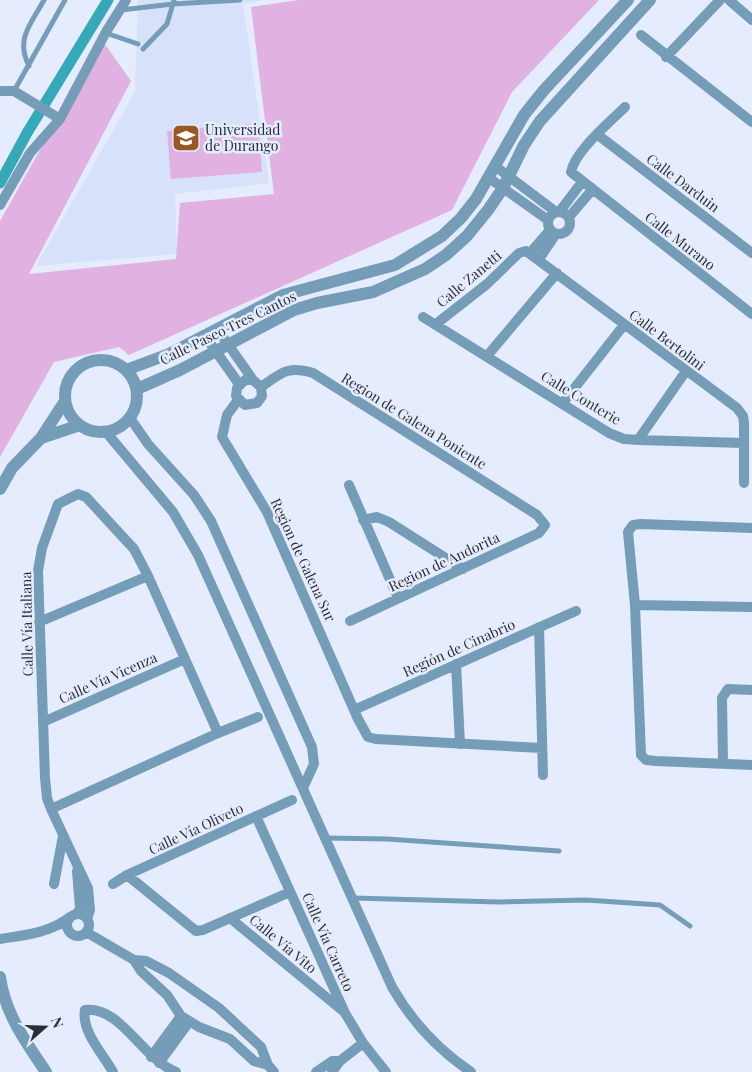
<svg xmlns="http://www.w3.org/2000/svg" width="752" height="1072" viewBox="0 0 752 1072" font-family="'Playfair Display',serif">
  <style>
    .built { fill: #d7e1fa }
    .green { fill: #e0b1e1 }
    .lines { fill: none; stroke-linecap: round; stroke-linejoin: round }
    .canal { stroke: #36a9b9; stroke-width: 11 }
    .service { stroke: #769db7; stroke-width: 5 }
    .minor { stroke: #769db7; stroke-width: 10 }
    .tertiary { stroke: #769db7; stroke-width: 12 }
    .labels { text-anchor: middle; stroke-width: 5; stroke-linejoin: round; paint-order: stroke }
    .poi-label { font-size: 14px; fill: #2b2e35; stroke: #e4ecfd; text-anchor: start }
    .street-label { font-size: 14px; fill: #2b2e35; stroke: #e4ecfd }
  </style>
  <rect width="100%" height="100%" fill="#e4ecfd"/>
  <path class="built" d="M138,0H264L243,4L269,183L175,194L177,254L36,266L135,92Z"/>
  <path class="green" d="M299,0H599L512,92L452,210L129,355L119,347L54,362L0,457V221L102,40L131,81L29,274L176,259L180,203L274,194L251,7Z
    M258,123L262,172L171,179L167,131Z"/>
  <g class="lines">
    <path class="canal" d="M0,183L27,133L108,0"/>
    <path class="service" d="M121,10L173,4L240,0
      M106,33L138,44
      M143,49L167,24L174,0
      M29,66C15,39 31,24 44,0
      M14,91L65,0
      M325,838L387,839L559,851
      M353,898L498,902L586,900L660,905L690,926"/>
    <path class="minor" d="M729,0L752,20
      M641,35L752,122
      M666,57L720,0
      M0,91H14L60,119
      M625,107C609,123 575,151 571,172L752,314
      M598,135L752,253
      M495,166L556,212
      M489,178L548,220
      M0,205L30,153L60,119L106,32L126,0
      M560,211L582,182
      M548 223a11 11 0 1 1 22 0a11 11 0 1 1-22 0Z
      M569,217L592,190
      M530,253L550,230
      M539,259L556,234
      M423,317L609,433L624,439L638,440L744,443
      M436,324L487,284L519,253L526,251L737,408L743,416L744,423V483
      M218,330L253,380L261,387L262,396L257,403L245,405L236,396L237,388L245,380H253
      M205,336L239,384
      M487,356L557,273
      M261,387C281,373 288,365 313,373L537,515L545,525L539,533L350,621
      M238,400L227,415L222,437L267,512L358,719L368,737L376,739L542,748
      M562,404L624,325
      M130,418L148,444L194,495L211,521L312,747L314,764L303,788
      M106,432L173,512L198,555L392,987C412,1022 437,1049 471,1072
      M638,440L686,371
      M349,485L398,598
      M363,520L377,517L389,522L463,569
      M752,528L641,524L633,525L628,532L635,605L641,755L646,760L656,761L752,765
      M635,605L752,607
      M39,622L148,576
      M539,627L543,775
      M456,664L460,744
      M354,710L576,611
      M43,722L185,659
      M723,763L722,698L728,689L752,690
      M51,809L218,733L258,717
      M256,816L345,1013L363,1043L386,1072
      M127,875L196,931L203,930L290,892
      M54,884L63,836
      M113,884L127,875L292,800
      M77,914L80,908L77,871
      M67 925a11 11 0 1 1 22 0a11 11 0 1 1-22 0Z
      M230,918L343,1011
      M87,919L90,910L88,888L51,809L47,798L45,778L38,571L42,548L58,504L78,494L86,497L134,549L148,576L218,733
      M86,932L134,960L146,961L169,973L219,1008L261,1047L268,1065L274,1072
      M0,939C25,935 50,933 70,917
      M134,960L141,971L167,995L181,1016L199,1027L230,1039L254,1061L268,1065
      M151,1057L181,1016
      M159,1063L189,1022
      M113,1072C103,1054 81,1031 85,1010C121,1006 141,1058 176,1072
      M316,1072L332,1061H340
      M332,1072L340,1061L363,1043"/>
    <path class="tertiary" d="M65 396a36 36 0 1 1 72 0a36 36 0 1 1-72 0Z
      M126,370L169,354L283,295L395,265L442,236L461,218L476,199L524,115L544,90L628,0
      M137,389L180,370L294,310L317,303L373,292L425,269L446,255L467,236L488,210L503,188L524,145L540,121L650,0
      M41,438L80,425
      M0,489L12,468L41,438L65,401
      M0,977C5,1014 26,1042 46,1072"/>
  </g>
  <defs>
    <symbol id="university-square" viewBox="-11 -11 22 22"><rect x="-9" y="-9" width="18" height="18" rx="4" fill="#995725" stroke="#e4ecfd"/><path d="M0-5L7-2L0 1L-7-2ZM-4 1L0 2.5L4 1V4Q0 6-4 4Z" fill="#fff"/></symbol>
  </defs>
  <g fill-rule="evenodd">
    <use href="#university-square" x="170" y="122" width="32" height="32"/>
  </g>
  <g class="labels">
    <g class="poi-label">
      <text x="205" y="135">Universidad<tspan x="205" dy="16">de Durango</tspan></text>
    </g>
    <g class="street-label">
      <text transform="translate(683 183) rotate(37)" y="5">Calle Darduin</text>
      <text transform="translate(680 241) rotate(38)" y="5">Calle Murano</text>
      <text transform="translate(469 279) rotate(-40)" y="5">Calle Zanetti</text>
      <text transform="translate(228 328) rotate(-26)" y="5">Calle Paseo Tres Cantos</text>
      <text transform="translate(667 340) rotate(37)" y="5">Calle Bertolini</text>
      <text transform="translate(581 398) rotate(31)" y="5">Calle Conterie</text>
      <text transform="translate(414 421) rotate(32)" y="5">Region de Galena Poniente</text>
      <text transform="translate(303 560) rotate(65)" y="5">Region de Galena Sur</text>
      <text transform="translate(444 562) rotate(-25)" y="5">Region de Andorita</text>
      <text transform="translate(27 624) rotate(-91)" y="5">Calle Vía Italiana</text>
      <text transform="translate(459 648) rotate(-24)" y="5">Región de Cinabrio</text>
      <text transform="translate(108 678) rotate(-24)" y="5">Calle Vía Vicenza</text>
      <text transform="translate(196 829) rotate(-25)" y="5">Calle Vía Oliveto</text>
      <text transform="translate(328 942) rotate(66)" y="5">Calle Vía Carreto</text>
      <text transform="translate(283 944) rotate(40)" y="5">Calle Vía Vito</text>
    </g>
  </g>
  <g transform="translate(45 1027) rotate(70)" stroke="#e4ecfd" stroke-width="4" paint-order="stroke">
  <path d="M0-4L9 19L0 12L-9 19Z" fill="#2b2e35"/>
  <text y="-8" font-size="14" font-weight="bold" text-anchor="middle" fill="#2b2e35">N</text>
  </g>
</svg>
